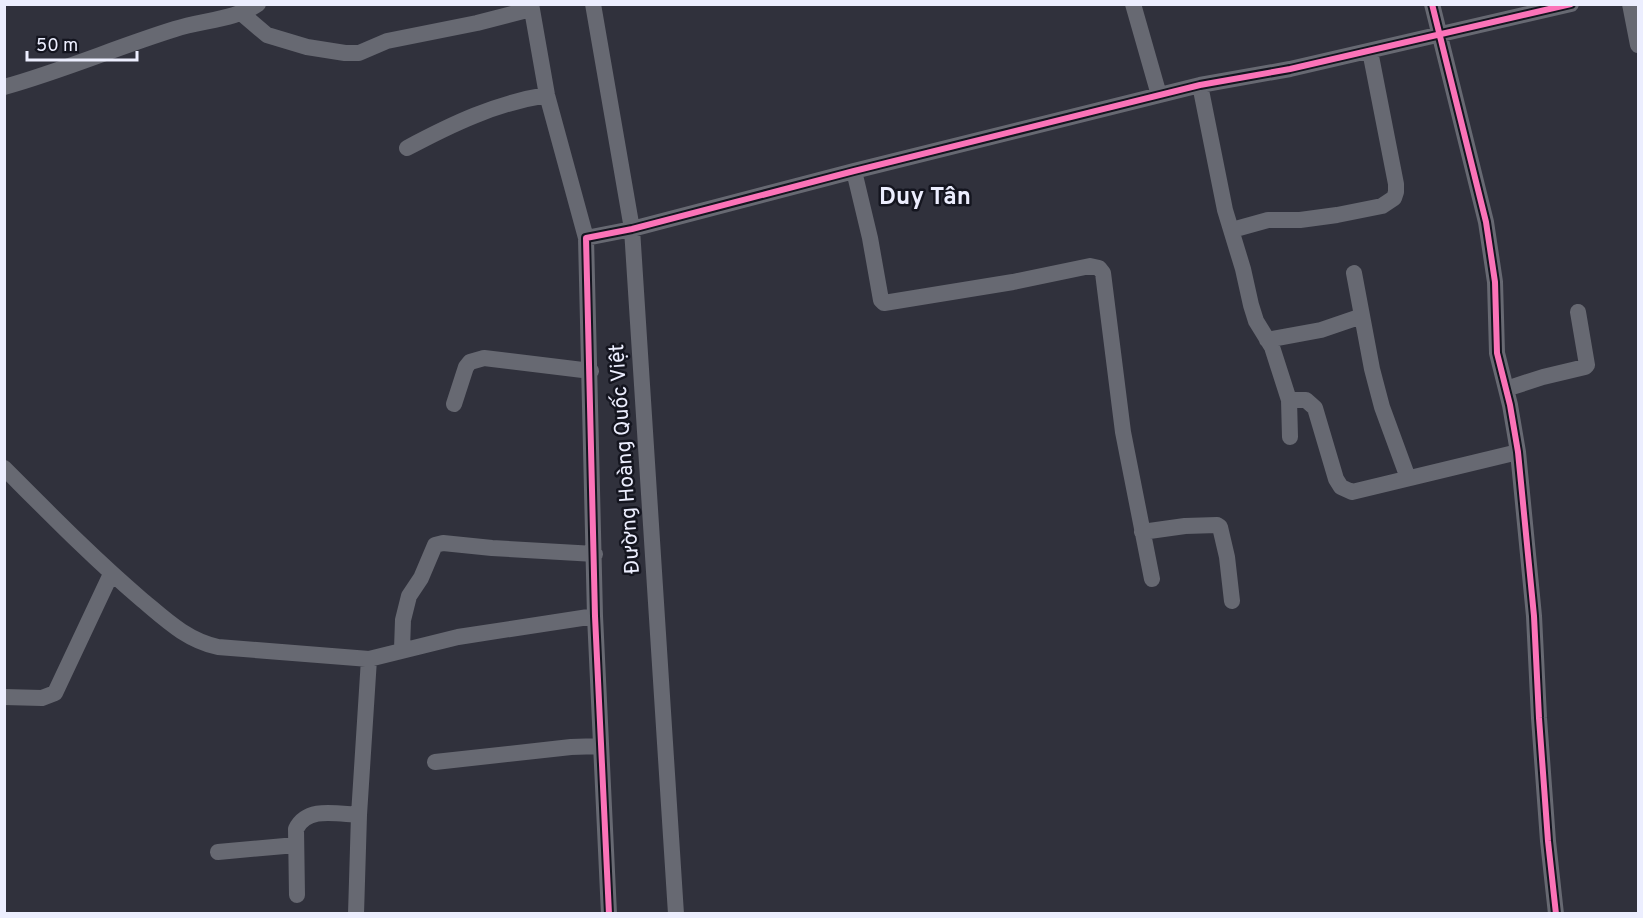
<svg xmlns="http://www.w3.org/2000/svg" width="1643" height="918" viewBox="0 0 1643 918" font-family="Overpass,sans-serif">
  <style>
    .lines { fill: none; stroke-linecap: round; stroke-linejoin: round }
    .minor { stroke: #676972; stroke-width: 16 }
    .cycleway-casing { stroke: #14151f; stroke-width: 10 }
    .cycleway { stroke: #fb73b8; stroke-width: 6 }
    .labels { text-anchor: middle; stroke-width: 5; stroke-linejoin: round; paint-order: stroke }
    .street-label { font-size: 21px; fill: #eceefe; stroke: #14151f }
    .quarter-label { font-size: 24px; font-weight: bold; fill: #eceefe; stroke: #14151f }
  </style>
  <rect width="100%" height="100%" fill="#30313c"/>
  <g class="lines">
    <path class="minor" d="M531,4L547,95L586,238
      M593,4L632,229L676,914
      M1133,4L1159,95
      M1432,4L1486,222L1495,282L1497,353L1510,405L1518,452L1534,616L1539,718L1548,841L1556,914
      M1630,4L1638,45
      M241,13L267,35L307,47L345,53H359L387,41L477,23L531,9
      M1200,85L1225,210L1243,269L1251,305L1256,321L1272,347L1289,400L1290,437
      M4,87C62,71 117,47 175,29C202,20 235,20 258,4
      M407,148C452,124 496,103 547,95
      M854,171L870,238L881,300L884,303L1013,282L1090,266L1099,268L1103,273L1123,432L1152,579
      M1232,230L1268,220H1300L1337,215L1382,206L1394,198L1396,192V184L1370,51
      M1354,273L1372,369L1382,407L1408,478
      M1267,340L1321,330L1362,316
      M1506,389L1543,377L1585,367L1587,365L1578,312
      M1289,400H1306L1315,408L1336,479L1341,487L1352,492L1518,452
      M454,404L466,367L470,362L484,358L591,371
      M4,468C49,513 93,558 141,599C165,619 186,640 218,647L369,659L458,637L595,616
      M1142,532L1185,526L1217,525L1220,527L1227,557L1232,601
      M402,649L403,620L409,596L421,578L435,545L443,543L492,548L595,554
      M4,697L42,698L55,693L111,574
      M435,762L571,747L601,746
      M218,852L296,845
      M297,895L296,829C307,806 337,814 359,815
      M356,914L359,815L369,659
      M609,914L595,616L586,238L632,229L854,171L1200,85L1290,69L1571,4"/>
    <defs>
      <path id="cycleway" d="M1432,4L1486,222L1495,282L1497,353L1510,405L1518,452L1534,616L1539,718L1548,841L1556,914
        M609,914L595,616L586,238L632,229L854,171L1200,85L1290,69L1571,4"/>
    </defs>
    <use href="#cycleway" class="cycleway-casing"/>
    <use href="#cycleway" class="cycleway"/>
  </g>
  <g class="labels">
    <g class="street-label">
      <text transform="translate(624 459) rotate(-94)" y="7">Đường Hoàng Quốc Việt</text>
    </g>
    <g class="quarter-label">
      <text x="925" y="204">Duy Tân</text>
    </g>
  </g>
  <rect width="1643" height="918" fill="none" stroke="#eceefe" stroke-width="12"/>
  <path d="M27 51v9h110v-9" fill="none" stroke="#eceefe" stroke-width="3"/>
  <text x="36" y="51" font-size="18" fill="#eceefe" stroke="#14151f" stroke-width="4.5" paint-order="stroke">50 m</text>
</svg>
